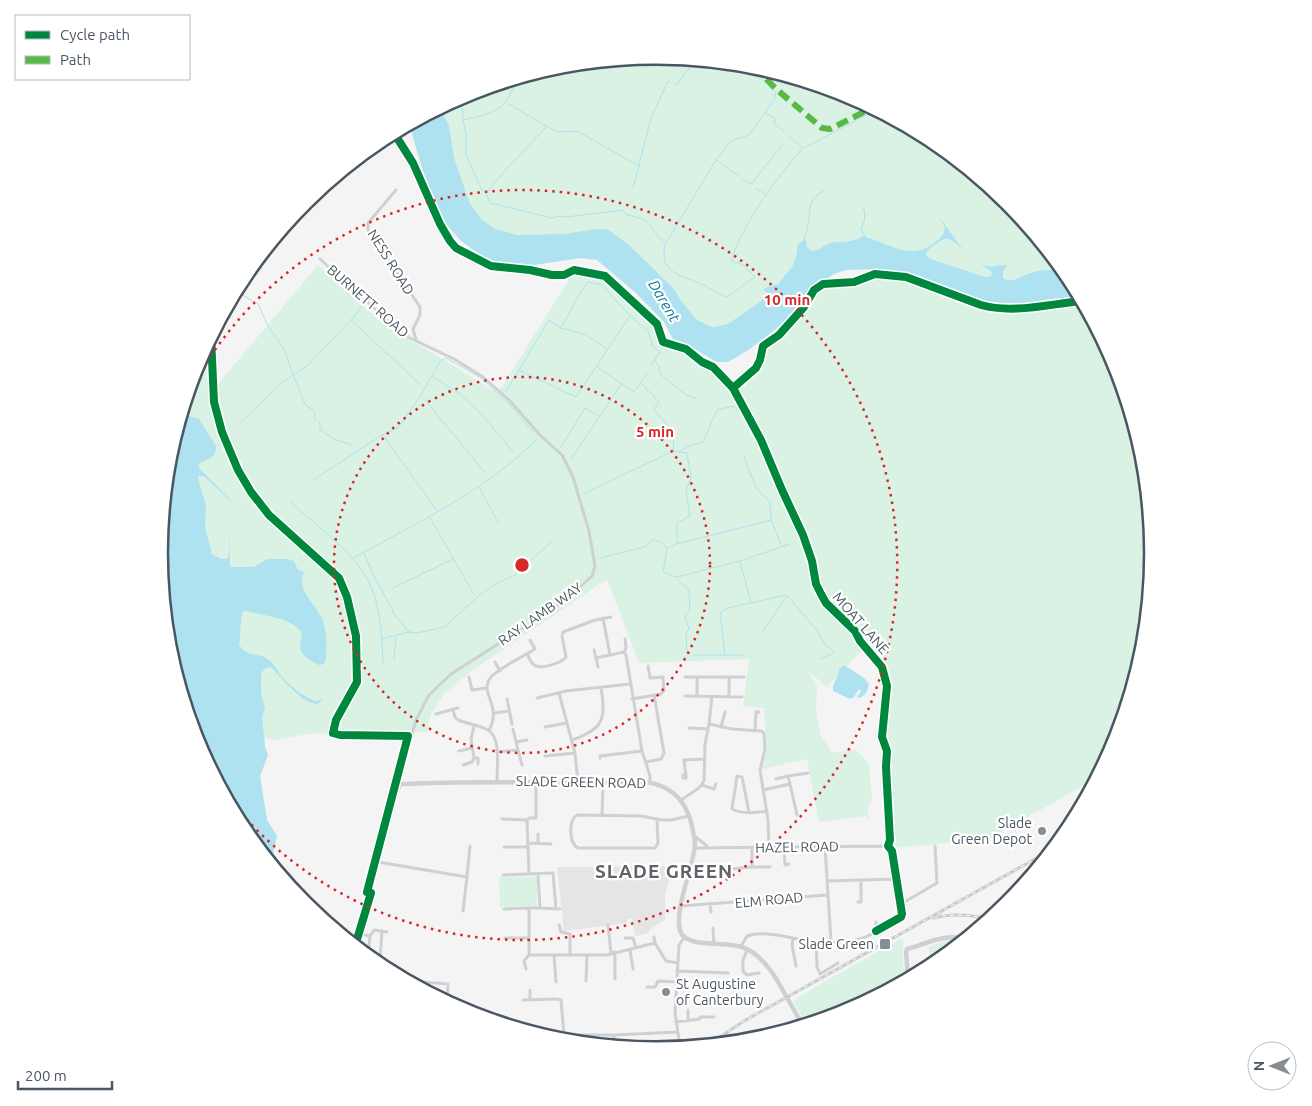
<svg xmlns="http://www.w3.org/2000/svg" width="1312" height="1106" viewBox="0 0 1312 1106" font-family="Ubuntu,sans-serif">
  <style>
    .education { fill: #e6e5e6 }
    .green { fill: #d9f2e3 }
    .water { fill: #aee2f0 }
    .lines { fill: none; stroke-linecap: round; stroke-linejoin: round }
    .stream { stroke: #aee2f0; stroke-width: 1 }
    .minor { stroke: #ced0d2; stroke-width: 3 }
    .tertiary { stroke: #ced0d2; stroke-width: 4.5 }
    .rail-casing { stroke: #c9cacc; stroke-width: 3 }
    .rail { stroke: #fff; stroke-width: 1; stroke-dasharray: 4; stroke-linecap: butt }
    .tertiary-bridge { stroke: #ced0d2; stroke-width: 4.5 }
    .quiet { stroke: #58b947; stroke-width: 6; stroke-dasharray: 12 6; stroke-linecap: butt }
    .cycleway-casing { stroke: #fff; stroke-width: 11 }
    .cycleway { stroke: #00873e; stroke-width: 8 }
    .ring { fill: none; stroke: #d62828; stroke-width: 2.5; stroke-dasharray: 2.5 5 }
    .poi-dot { fill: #868d94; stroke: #fff; stroke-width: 2 }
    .labels { text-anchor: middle; stroke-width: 4.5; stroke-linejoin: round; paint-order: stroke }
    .street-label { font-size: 14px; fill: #4a5661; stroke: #fff }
    .poi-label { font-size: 14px; fill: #4a5661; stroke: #fff; text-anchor: end }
    .water-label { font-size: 15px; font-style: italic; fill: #0c7c9b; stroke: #fff }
    .district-label { font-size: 19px; font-weight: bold; letter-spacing: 1px; fill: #5f6368; stroke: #fff }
    .rim { fill: none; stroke: #4a5661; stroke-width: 2.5 }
    .centre { fill: #d62828; stroke: #fff; stroke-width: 2.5 }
    .ring-label { font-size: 15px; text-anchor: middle; font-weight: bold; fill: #d62828; stroke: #fff; stroke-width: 4.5; stroke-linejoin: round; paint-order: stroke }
  </style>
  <rect width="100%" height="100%" fill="#f4f4f4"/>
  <path class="education" d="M670,866L671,873L665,896V920L649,930V933L635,936L632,918L627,920V923L564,931L557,867Z"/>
  <path class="green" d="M656,56L753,66L846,94L932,140L1007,202L1071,281L1004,288L869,252L720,338L593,242L522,253L469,223L429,114L466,94L559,66Z
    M318,265L388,328L426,349L498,393L569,280L571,272L575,271L604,277L608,279L623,296L656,324L661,342L664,344L685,350L700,362L714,369L733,388L751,373L758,365L765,345L780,334L797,316L814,289L819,285L848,283L864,277L883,274L903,277L992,308L1028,309L1083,302L1115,363L1143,456L1153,553L1143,650L1115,743L1097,778L992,837L981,840L892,848L887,769L889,757L886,741L889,690L888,678L868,644L827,687L808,671L817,685L816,709L820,734L832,753L855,749L869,764L872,801C865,806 868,812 870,819H867L866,816L819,822L807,759L762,769L767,749L764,708L743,706L749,659L639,663L607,579L473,670L444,694L431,714L427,732L336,735L314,733L273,740L265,737V747L268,755L260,776L267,820L277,836L273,854L267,858L243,829L169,456L197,363L208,343V376L211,401L217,385Z
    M532,876L537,877V906L500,907L499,877H531Z
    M901,939L903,940V964L907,979L846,1012L806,1024L793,1001L824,982Z
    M947,940L963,941L930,967L929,947Z"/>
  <path class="water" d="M440,108L449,126L454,158L470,204L482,220L495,229L517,235L563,234L598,229L609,230L630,246L673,288L682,302L697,320L709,326L714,327L728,324L760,302L767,293L766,291L763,290L767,287L778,284L792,267L796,258L798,244L806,239L807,248L812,251C819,251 824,245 831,243C841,241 854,243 863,236C896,246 915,265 943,235L945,228L939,217L964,251C955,242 949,234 937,243C932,246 928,249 926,255L930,259L985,277L991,276L992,272L980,263C993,270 995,264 1007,265L1003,272V278C1013,284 1023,275 1034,272C1040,270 1051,270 1058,270V275L1069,277L1079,297L1049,299L1030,303H992L975,300L902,272L879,269L846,270L834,274L819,284L793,314L771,333L747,351L728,362H717L689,346L673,339L664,322L636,293L597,260L581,258L534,265L504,263L488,260L461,241L447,225L441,216L423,171L409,124Z
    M182,411L189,416L199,419L216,446C217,459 205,459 198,465L200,469L240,510L205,477L202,476H198L200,487L206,504L205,527L212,554L221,559H227L230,552L229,538C232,548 228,560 231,567H254L267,559H287L294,561L298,570L304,572C295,590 318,606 323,621C327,633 327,647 326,660L324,664L319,665C312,662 299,655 300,645C300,641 302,638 302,633C292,617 263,616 246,611L242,612L239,645C250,660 258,651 269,660C275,664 277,671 281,676C289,685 304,698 316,701L323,699L318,704C302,704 282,678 271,667L266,668L261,673V693L265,708L262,717L265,747L268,755L260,776L267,820L277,836L273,854L267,858L243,829L197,743L169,650L159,553L169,456Z
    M844,665L864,678L869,684C867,692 866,696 858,698L857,697L861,691L859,689L854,697L850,699L833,691V686L839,672L838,670Z"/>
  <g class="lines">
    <path class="stream" d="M750,65L753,69
      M757,74L776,93L774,100L749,135L731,141L716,160L666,243C657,271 679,275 699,283C709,287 717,293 727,297L755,277L743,265L732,261C733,251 739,242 743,233C759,201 780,175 803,148L789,136
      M675,84L676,85L696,60
      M457,99L462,103L463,120C494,113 506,112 516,79
      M507,103L513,106
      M515,108L557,132L577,131L639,166
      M765,113L776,119L774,124L785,132
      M463,120L466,134V155L482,190L486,193L509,166L546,127
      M804,148L876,110
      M717,160L738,176
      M742,179L751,184L783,144
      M755,188L765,194
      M633,189L651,118L668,81L671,83
      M486,193L490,203L552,218L558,216L566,217L623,210L627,215C658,220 646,229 666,243
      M863,207C866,213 865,223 861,229L865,236
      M804,240C805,235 807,230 808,225C811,209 807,199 824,191
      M236,291L258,304L267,324L284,349L293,375L305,404L315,412L314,418L320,423V430L334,439L352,445
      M352,321L420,384
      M561,328L577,298L588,282L602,285L630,316L648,331L653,347L660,352L651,365
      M655,361L659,367L660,374L686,395L696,398
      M596,366L634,392L648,372
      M519,370L576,397L630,316
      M433,377L459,393L482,415L514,453
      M641,383L659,402L654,409L674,434L673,450
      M507,390L549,320L561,328L584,334L607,349
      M422,396L485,473
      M241,422L284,381L308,365L351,320L364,304
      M383,435L437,511
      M561,447L585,408L599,416
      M681,451L688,446L703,442L717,410L734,406L737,410
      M744,457L756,488L770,502L771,520L781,544
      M571,459L622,383
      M313,480L382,435L399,427L421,395L441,360L446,358L481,378L508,403L533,432
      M479,487L499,524
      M583,494L673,451L687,453L691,478L686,490L690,516L677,523V544
      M291,502C318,528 357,553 372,589C381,612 382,640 383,664
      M429,516L473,593
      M668,548L677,544L771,520
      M364,553L373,574L393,611V613L409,632
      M353,558C417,523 485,491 537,439
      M600,558L644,547L654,539L662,543L667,548L663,572L676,577L689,591L690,610L685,616L689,629L686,634L687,651
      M740,562L751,602
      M677,577L740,561L790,544
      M393,588L453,559
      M763,631L787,596
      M382,639L409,632L417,633L444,627L481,594L497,583L515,575L553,540
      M693,655H745
      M725,655L720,613L728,608L787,595L817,630L824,643L835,653L820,659
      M394,659L396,637"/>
    <path class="minor" d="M396,190L368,223V230L420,307V315L413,329L416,340
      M320,259L398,330L410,338L454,359L483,377L509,400L541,436L562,455L573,477L589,531L595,566L592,576L571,595L548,612L451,674L429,695L416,720L400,778L401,784
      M603,618L610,655L624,652
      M625,639L626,648L624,652L626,655L642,751L650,776V782
      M594,650L596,658
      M527,654C529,657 531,663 534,665C540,670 562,663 566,657L562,636L563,632L595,620L611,617
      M495,662L500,671
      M598,667L596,658L610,655
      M469,677L472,690L487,688
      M685,677H744
      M697,677V695
      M559,693L575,753L578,783
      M685,696L742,697
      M729,696V677
      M537,698L566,691L630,684
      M507,699L512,724
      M632,699L661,694L664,691L663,677L650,678L648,666
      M453,709L455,717L458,720C468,724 479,725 488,730C501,736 497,769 497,782
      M495,713L509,711
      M436,714L458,708
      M709,724L732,729L761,731L764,733L765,749L760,770L768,820L769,848
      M474,726L471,739L474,758H478V764
      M545,727L567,723
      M721,727L725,712
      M689,728L708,729
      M513,729L518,750
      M489,730C503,706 478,693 491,677C500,667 523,657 535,649L530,640
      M755,731L756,712H759
      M882,737L887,751L886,767L890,840L888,846
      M572,740C604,729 606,719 601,688
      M516,742L527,740
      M459,751L472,748
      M497,752L518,750L522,765
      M545,756L575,753
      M600,758V756L642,751
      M646,762L661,759L664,753L654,695
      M463,765L472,762L474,758
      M685,775H683V778H686V776L684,760L704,759
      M776,779L788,776
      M790,784L788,776L808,773
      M702,785L714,789L716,784
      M763,790L790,784L797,815
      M681,800L699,788L704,781L705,744L709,724L712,696
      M749,812L742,777L737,776L732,809C741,814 757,813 767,811
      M602,815L603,783
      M502,819L528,820
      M657,820L658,843L655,848H578C569,843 568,821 577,815L641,816L662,820H671L689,816
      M538,834V843
      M693,835L706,845L707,848
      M528,843L551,844
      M504,847H528
      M825,847L831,941
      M694,848L888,846
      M752,848V867
      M784,848L785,865L789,864
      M378,862L467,877L470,846
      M721,870L752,867H770
      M529,874L527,821L529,818H536V783
      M538,874L540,908H529V955H607L655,943L666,961L678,963
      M503,875L553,873L556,909
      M827,881L897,879
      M858,902H861V880
      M710,904L711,912
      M901,904L937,883L935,846
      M681,906L827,895
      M540,908L560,909
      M504,909L529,908
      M463,911L467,877
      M876,922V931
      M559,925L561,932L570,934V955
      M608,925L611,953
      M713,928L714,943
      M356,933L370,936L374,930L387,932
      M654,937L655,943
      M505,938H529
      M625,938H633L636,948
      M793,938L792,945L796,966
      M816,941L817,967L820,974L838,963
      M741,946L747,936C766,930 787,938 805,940C822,943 843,944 860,939C874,935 888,924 901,917L902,914C900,901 896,853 888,846
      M630,950L633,969
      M747,950L743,960V971L747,975L759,973
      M614,952L615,956V979
      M554,955L556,982
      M368,956L370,936
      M380,961L382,931
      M526,969L524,961L529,955
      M677,971L728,973
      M408,981L448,984L447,1002
      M586,981L587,955
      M647,987H655L658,981L677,982
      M530,990V1000
      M523,1000L556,999L561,1000L564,1035
      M688,1010V1021
      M676,1022L700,1019V1017H714
      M541,1027V1035
      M778,1032H780
      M541,1035H614L678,1032
      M584,1035V1043
      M614,1035V1046
      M680,1047L675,1012L679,945L684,938"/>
    <path class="tertiary" d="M353,944L369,892L397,790L401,784C465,781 529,782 593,783C613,783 642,778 661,786C678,793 688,808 692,826C693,832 695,838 695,844C694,867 672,913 681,933C688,948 727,941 742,947C757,952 769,967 777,980
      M908,979L906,952L907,949C925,944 946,933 965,939
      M798,1017L803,1025"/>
    <defs>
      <path id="rail" d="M934,918C952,913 972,915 990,919
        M708,1045L744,1021L1053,849"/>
    </defs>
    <use href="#rail" class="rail-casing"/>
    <use href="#rail" class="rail"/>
    <path class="tertiary-bridge" d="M777,980L798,1017"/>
    <path class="quiet" d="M754,66L775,88L822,128L830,129L872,108"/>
    <defs>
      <path id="cycleway" d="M394,133L413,163L440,224L450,241L456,248L491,266L530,270L552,275H564L574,270L605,276L657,324L663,342L686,349L702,362L713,367L733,388L761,440L782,490L803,535L812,561L816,584L821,594L826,603L855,631L860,641L882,667L887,686L882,737L887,751L886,767L890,840L888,846L892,851L902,914L901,917L876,931
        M211,337L214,402L222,432L238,470L251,492L269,515L339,578L347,597L356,636L357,682L336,720L333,733L340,735L408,736L367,892L371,893L355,946
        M733,388L756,368L760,360L763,346L779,335L804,307L814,290L823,284L854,282L875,274L906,277L981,305C1013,314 1049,304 1082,301"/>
    </defs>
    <use href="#cycleway" class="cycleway-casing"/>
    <use href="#cycleway" class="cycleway"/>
  </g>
  <g class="ring">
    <circle cx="522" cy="565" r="188"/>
    <path d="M188 395A375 375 0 1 1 223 791"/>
  </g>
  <g class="poi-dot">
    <circle cx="1042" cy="831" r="5"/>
    <rect x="879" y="938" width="12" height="12" rx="2.5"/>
    <circle cx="666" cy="992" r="5"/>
  </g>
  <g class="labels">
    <g class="street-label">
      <text transform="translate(391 262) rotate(58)" y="5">NESS ROAD</text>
      <text transform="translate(368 301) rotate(41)" y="5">BURNETT ROAD</text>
      <text transform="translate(540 614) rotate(-35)" y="5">RAY LAMB WAY</text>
      <text transform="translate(861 623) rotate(49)" y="5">MOAT LANE</text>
      <text transform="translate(581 782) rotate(1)" y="5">SLADE GREEN ROAD</text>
      <text transform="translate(797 847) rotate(-1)" y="5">HAZEL ROAD</text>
      <text transform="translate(769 900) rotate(-5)" y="5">ELM ROAD</text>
    </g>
    <g class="poi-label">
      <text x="1032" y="828">Slade<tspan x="1032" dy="16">Green Depot</tspan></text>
      <text x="874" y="949">Slade Green</text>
      <text x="676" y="989" text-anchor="start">St Augustine<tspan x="676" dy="16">of Canterbury</tspan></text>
    </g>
    <g class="water-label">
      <text transform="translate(664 301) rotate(59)" y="5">Darent</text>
    </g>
    <g class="district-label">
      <text x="664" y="878">SLADE GREEN</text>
    </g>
  </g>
  <path d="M0 0H1312V1106H0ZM168 553a488 488 0 1 1 976 0a488 488 0 1 1-976 0Z" fill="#fff" fill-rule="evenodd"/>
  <path class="rim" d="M168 553a488 488 0 1 1 976 0a488 488 0 1 1-976 0Z"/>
  <circle cx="522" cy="565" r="8" class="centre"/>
  <g class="ring-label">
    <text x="787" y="305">10 min</text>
    <text x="655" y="437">5 min</text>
  </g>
  <rect x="15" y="15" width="175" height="65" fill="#ffffff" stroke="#b7bbc0"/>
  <rect x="25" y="31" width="25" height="8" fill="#00873e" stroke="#b7bbc0"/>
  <text x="60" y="40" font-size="15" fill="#4a5661">Cycle path</text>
  <rect x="25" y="56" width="25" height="8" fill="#58b947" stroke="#b7bbc0"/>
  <text x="60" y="65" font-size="15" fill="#4a5661">Path</text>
  <g transform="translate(1272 1066) rotate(270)"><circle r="24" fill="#ffffff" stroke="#b7bbc0"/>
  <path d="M0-4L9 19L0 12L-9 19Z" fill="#868d94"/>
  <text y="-8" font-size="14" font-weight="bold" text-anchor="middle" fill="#4a5661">N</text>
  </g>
  <path d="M18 1081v8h94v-8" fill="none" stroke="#4a5661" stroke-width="2.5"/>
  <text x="25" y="1081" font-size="15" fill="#4a5661" stroke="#ffffff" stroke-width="4" paint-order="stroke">200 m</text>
</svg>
